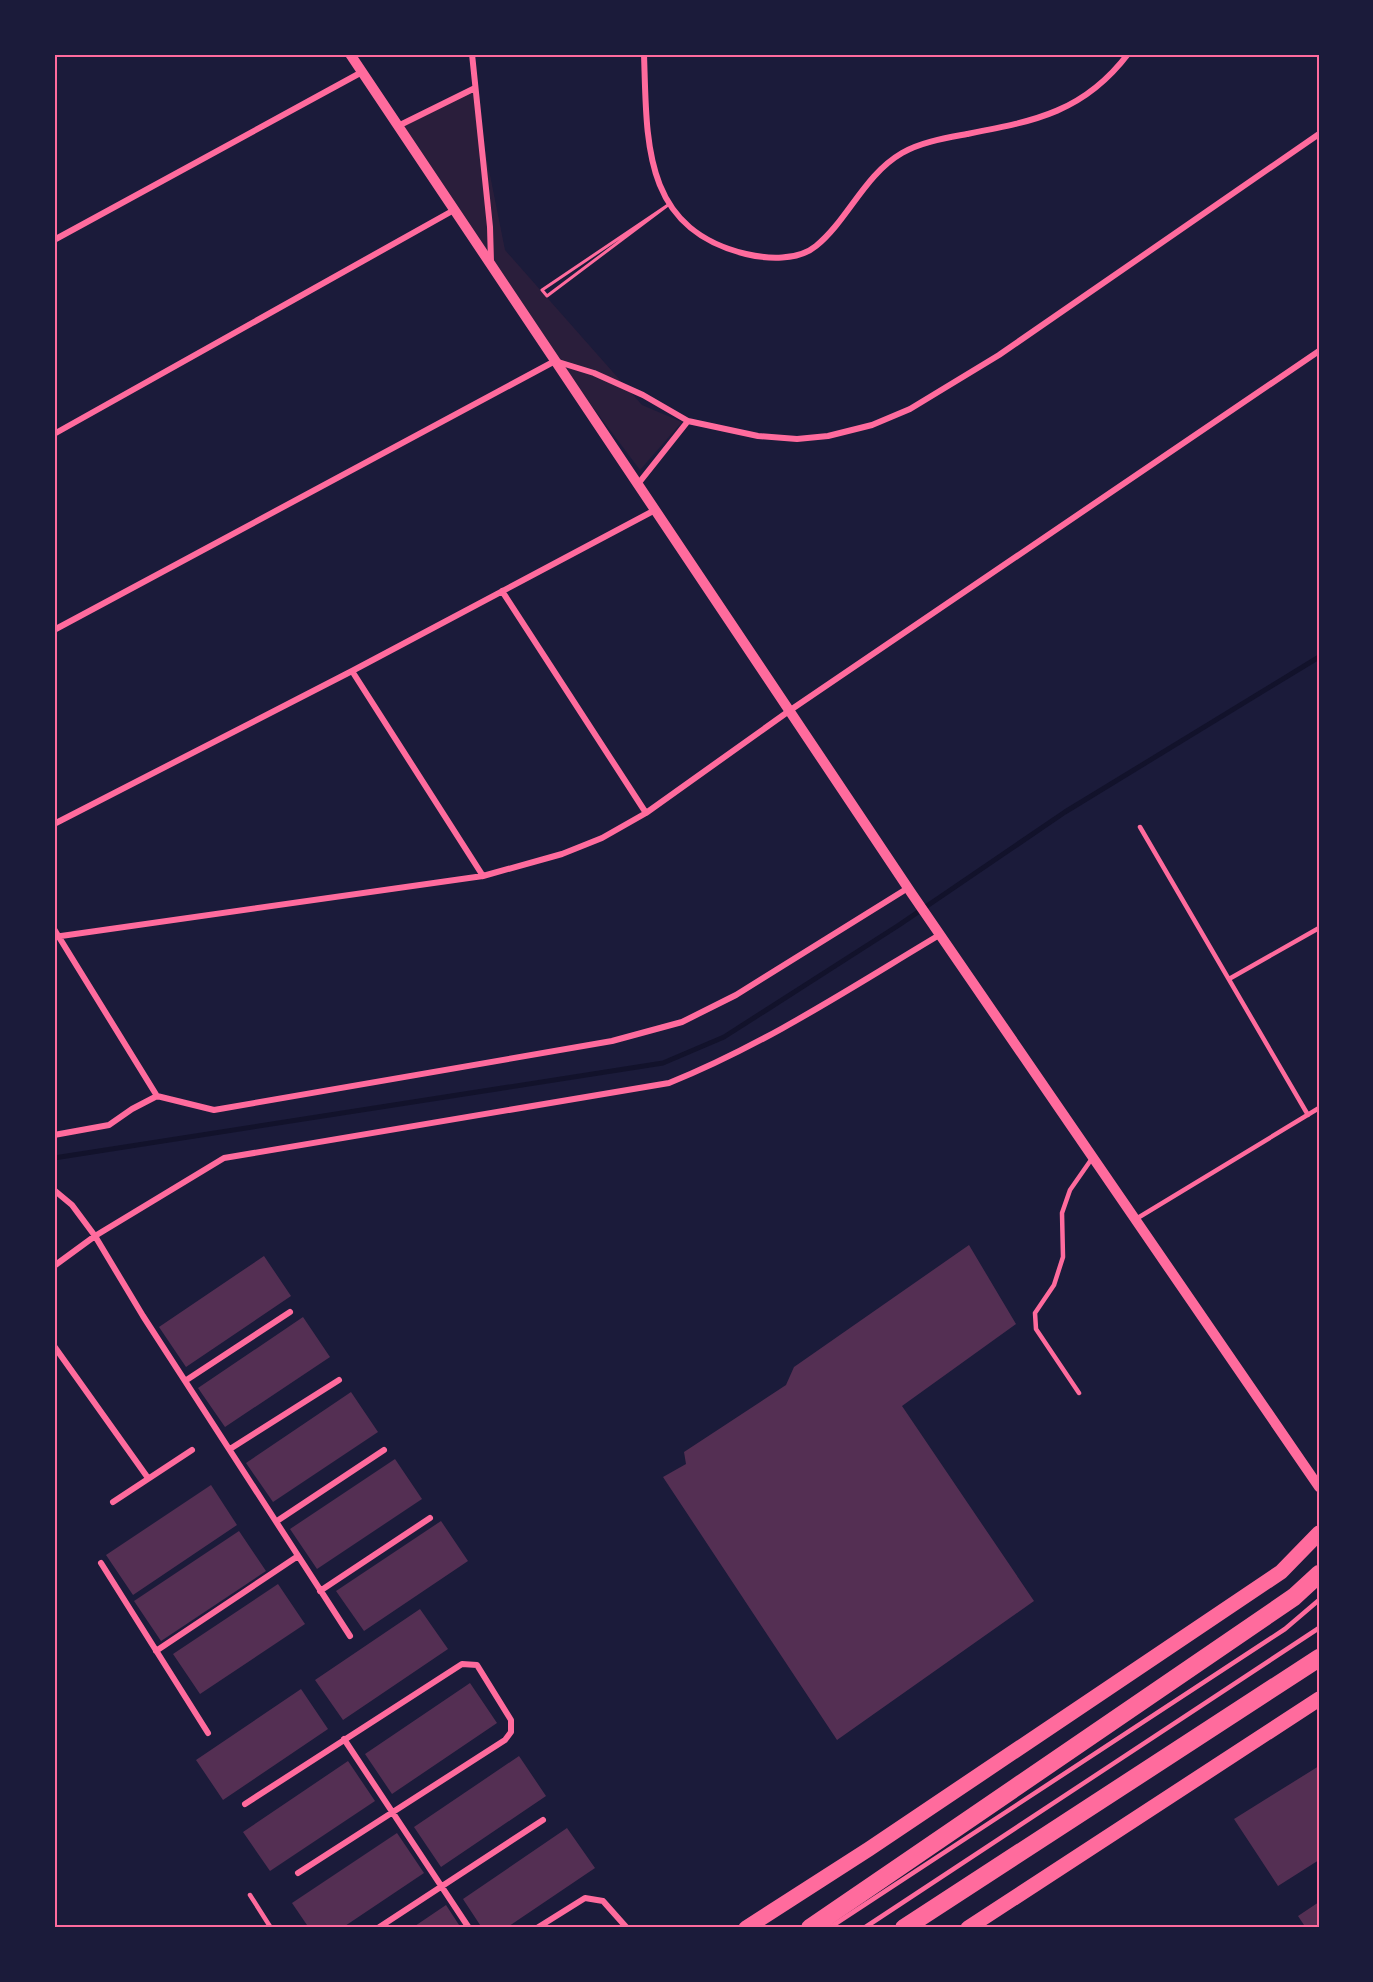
<svg xmlns="http://www.w3.org/2000/svg" width="1373" height="1982" viewBox="0 0 1373 1982" font-family="'Nunito Sans',sans-serif">
  <style>
    .green { fill: #2a1e3b }
    .lines { fill: none; stroke-linecap: round; stroke-linejoin: round }
    .stream { stroke: #12122b; stroke-width: 5 }
    .building { fill: #542f53 }
    .path { stroke: #ff6b9d; stroke-width: 3 }
    .service { stroke: #ff6b9d; stroke-width: 4.5 }
    .minor { stroke: #ff6b9d; stroke-width: 6 }
    .tertiary { stroke: #ff6b9d; stroke-width: 10 }
    .primary { stroke: #ff6b9d; stroke-width: 15 }
    .motorway { stroke: #ff6b9d; stroke-width: 18 }
    .neatline { fill: none; stroke: #ff6b9d; stroke-width: 2 }
  </style>
  <rect width="100%" height="100%" fill="#1b1b3a"/>
  <path class="green" d="M473,90L505,250L642,405L682,422L640,470L558,361L400,128Z"/>
  <g class="lines">
    <path class="stream" d="M54,1158L663,1063L724,1037L899,925L1065,812L1319,657"/>
  </g>
  <path class="building" d="M969,1245L1016,1324L902,1406L1034,1601L837,1740L663,1477L686,1464L684,1452L786,1385L794,1367Z
    M264,1256L291,1296L186,1367L159,1327Z
    M303,1317L330,1357L225,1427L198,1388Z
    M351,1392L378,1432L273,1502L246,1463Z
    M395,1459L422,1499L317,1569L290,1529Z
    M211,1485L237,1525L133,1595L106,1555Z
    M441,1521L468,1561L364,1631L336,1591Z
    M239,1531L266,1571L161,1641L134,1601Z
    M278,1584L305,1624L200,1694L173,1654Z
    M420,1609L448,1649L343,1720L315,1680Z
    M470,1683L497,1723L392,1794L365,1754Z
    M301,1689L328,1729L223,1800L196,1760Z
    M519,1756L546,1796L441,1867L414,1827Z
    M348,1761L375,1801L270,1871L243,1832Z
    M1319,1766V1860L1278,1886L1234,1819Z
    M567,1828L595,1868L506,1928H482L463,1899Z
    M397,1833L424,1873L342,1928H309L292,1903Z
    M1319,1902V1928H1306L1298,1916Z
    M446,1905L461,1928H412Z"/>
  <g class="lines">
    <path class="path" d="M668,205L547,296L542,290Z"/>
    <path class="service" d="M1140,827L1308,1115
      M1229,979L1319,928
      M1136,1219L1319,1108
      M1079,1393L1036,1329L1035,1313L1054,1285L1063,1257L1062,1213L1070,1190L1093,1157
      M250,1895L271,1928
      M829,1928L1285,1629L1319,1600
      M864,1928L1319,1628"/>
    <path class="minor" d="M472,54L490,227L491,262
      M644,54C647,142 642,229 746,254C767,259 798,261 816,246C848,220 864,175 902,153C921,142 946,138 967,134C1035,121 1084,112 1128,54
      M398,126L475,88
      M54,240L362,72
      M54,434L454,210
      M638,484L688,421
      M502,591L646,813
      M54,630L555,361L594,373L643,395L688,421L758,436L797,439L828,436L872,425L910,409L999,355L1319,134
      M352,671L483,876
      M54,824L352,671L655,510
      M54,929L157,1096
      M54,937L483,876L562,854L602,838L646,813L789,711L1319,351
      M54,1135L109,1125L132,1109L157,1096L214,1110L612,1041L682,1022L736,995L908,888
      M54,1190L72,1205L95,1236L224,1158L669,1083C766,1044 852,987 941,934
      M54,1266L95,1236L143,1316L350,1636
      M54,1346L148,1478
      M185,1381L290,1312
      M230,1449L339,1380
      M113,1502L192,1450
      M277,1521L384,1450
      M101,1563L208,1733
      M320,1591L430,1518
      M156,1651L298,1556
      M344,1739L469,1928
      M245,1804L462,1664L477,1665L511,1720V1732L505,1740L298,1873
      M378,1928L543,1820
      M537,1928L585,1898L603,1901L627,1928"/>
    <path class="tertiary" d="M350,54L912,894L1319,1487"/>
    <path class="primary" d="M746,1928L869,1849L1281,1572L1319,1533
      M968,1928L1319,1699"/>
    <path class="motorway" d="M810,1928L1294,1597L1319,1574
      M904,1928L1319,1658"/>
  </g>
  <rect width="1373" height="1982" fill="none" stroke="#1b1b3a" stroke-width="111"/>
  <rect x="56" y="56" width="1262" height="1870" class="neatline"/>
</svg>
